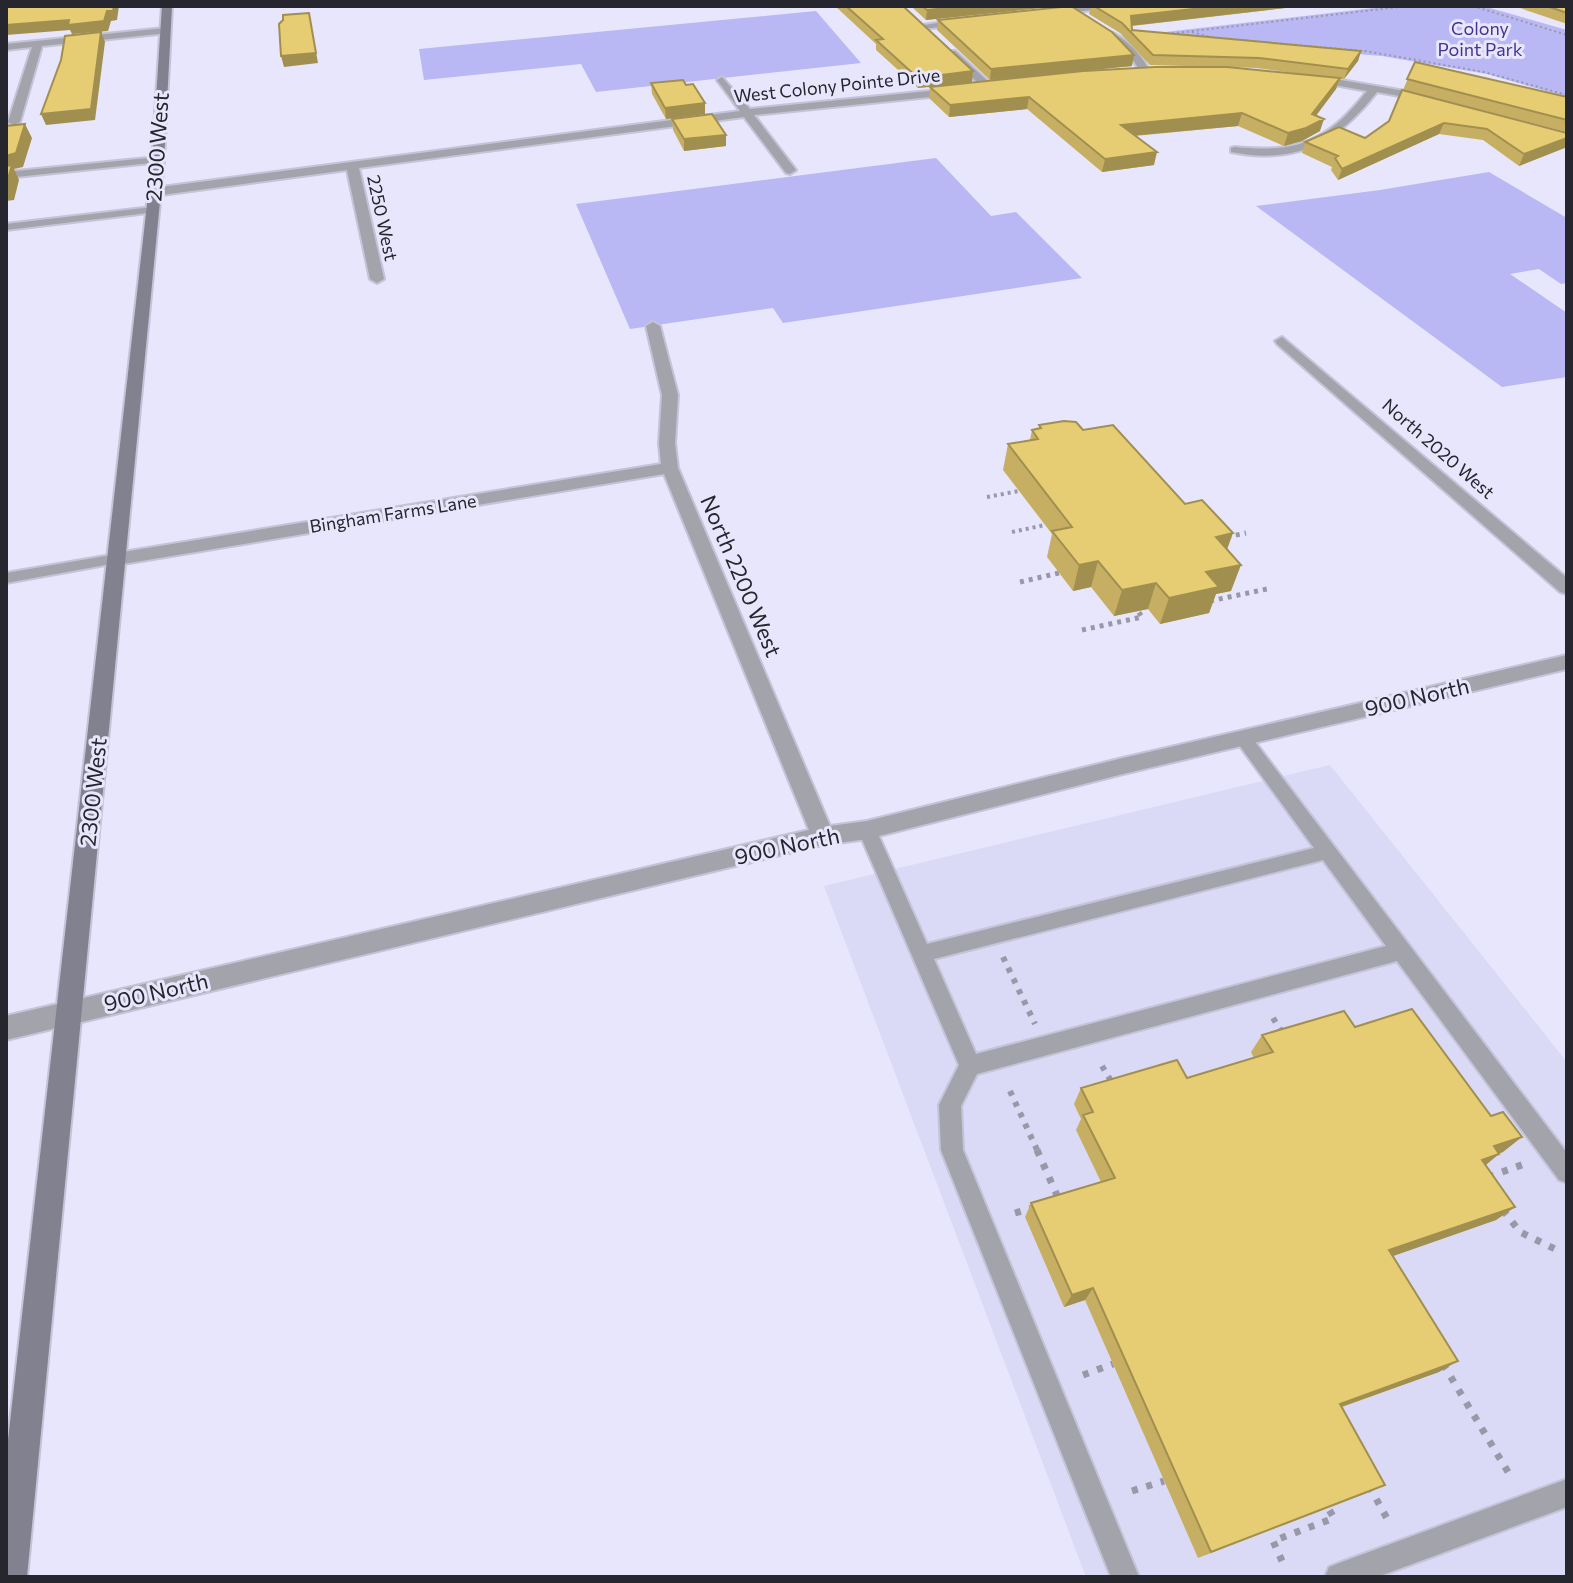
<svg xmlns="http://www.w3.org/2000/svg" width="1573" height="1583" viewBox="0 0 1573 1583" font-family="Commissioner,sans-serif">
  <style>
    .built { fill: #dadaf7 }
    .green { fill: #b9b7f4 }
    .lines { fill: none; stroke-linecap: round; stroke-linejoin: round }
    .service-casing { stroke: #c4c3d7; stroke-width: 4 }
    .minor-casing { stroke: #c4c3d7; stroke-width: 4 }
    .secondary-casing { stroke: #c4c3d7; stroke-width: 4 }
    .path-far4 { stroke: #9998a9; stroke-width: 2; stroke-dasharray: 2 3; stroke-linecap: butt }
    .path-far3 { stroke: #9998a9; stroke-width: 4; stroke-dasharray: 3 4; stroke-linecap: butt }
    .path-far2 { stroke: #9998a9; stroke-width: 5; stroke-dasharray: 4 5; stroke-linecap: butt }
    .path-far1 { stroke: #9998a9; stroke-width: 6; stroke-dasharray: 5 7; stroke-linecap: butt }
    .path { stroke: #9998a9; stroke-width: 7; stroke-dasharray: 6 9; stroke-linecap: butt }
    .service { fill: #a3a3ac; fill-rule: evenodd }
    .minor { fill: #a3a3ac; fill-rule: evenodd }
    .secondary { fill: #82818f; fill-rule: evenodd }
    .wall { fill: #c6af62; fill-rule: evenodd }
    .shaded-wall { fill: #a18f50 }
    .building { fill: #e6cc72; stroke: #a18f50; stroke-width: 2 }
    .labels { text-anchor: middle; stroke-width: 6; stroke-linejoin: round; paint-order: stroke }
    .far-park-label { font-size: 18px; fill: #44348f; stroke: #e7e6fc }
    .far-street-label { font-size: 18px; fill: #26262e; stroke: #e7e6fc }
    .street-label { font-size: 22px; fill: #26262e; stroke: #e7e6fc }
  </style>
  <rect width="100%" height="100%" fill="#e7e6fc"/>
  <path class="built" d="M1330,765L1567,1062V1577H1086L824,886Z"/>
  <path class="green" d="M1391,6H1483L1567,30V97L1487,74L1382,56L1130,36Z
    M816,11L861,63L596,92L581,64L424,80L419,49Z
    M936,158L991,216L1016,212L1082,278L783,323L773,308L630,329L576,204Z
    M1489,172L1567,218V283L1561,284L1539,269L1510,274L1567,313V377L1502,387L1256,206L1380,190Z"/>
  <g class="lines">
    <defs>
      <path id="service" d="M158,157L161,158V162L6,178V172Z
        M152,207L157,210L156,212L6,230V224Z
        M117,554L122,556V562L6,583V573Z
        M1243,732L1249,734L1567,1153V1183L1559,1180L1397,961L977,1074L961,1106L963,1150L1139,1577H1111L941,1150L939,1105L959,1065L858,830L860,825H874L927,944L1314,848L1237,742L1234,738ZM1323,860L1386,946L976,1054L934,959Z
        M1567,1479V1507L1377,1577H1325L1329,1567L1339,1563Z"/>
      <path id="minor" d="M1088,6H1120L1047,16L1042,13Z
        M965,19L968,24L922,29L917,26Z
        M165,28L168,33L42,46L20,122L14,125L8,122L32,47L6,50V44Z
        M1104,31C1120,31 1146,58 1149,72H1141L1130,56L1104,35Z
        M949,51H955L992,85V89H984L949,55Z
        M1312,75L1428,95L1433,98L1428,101L1377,92C1337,143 1296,165 1231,152V148L1235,147C1299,153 1327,142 1367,91L1308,80L1307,78Z
        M722,77L750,109L959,88L964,91L959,94L754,115L796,170L790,174L786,173L744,117L359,168L384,279L377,283L370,279L347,170L154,196L148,192L154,188L740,111L717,80Z
        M653,322L660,326L678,395L675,443L678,468L830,826L867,821L1123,758L1567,655V669L1123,774L867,839L823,845L6,1040V1016L809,830L664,474L117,565L108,559L117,553L661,464L659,443L662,395L646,326Z
        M1282,337L1567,578V594L1560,592L1277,344L1275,341Z"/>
      <path id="secondary" d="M162,6H172L164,160L27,1577H6V1458L152,160Z"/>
    </defs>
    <use href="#service" class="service-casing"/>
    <use href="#minor" class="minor-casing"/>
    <use href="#secondary" class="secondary-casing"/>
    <path class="path-far4" d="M1473,6L1567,35
      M1192,32L1214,38
      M1167,34L1408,6
      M1240,40L1365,51L1484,72L1567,95"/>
    <path class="path-far3" d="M987,497L1019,491
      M1012,532L1045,525"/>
    <path class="path-far2" d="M1227,537L1246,533
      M1020,582L1059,573
      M1210,601L1267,589
      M1082,630L1142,617L1138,611"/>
    <path class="path-far1" d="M1003,957L1035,1024
      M1273,1018L1283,1034
      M1102,1066L1114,1086
      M1010,1091L1038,1152"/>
    <path class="path" d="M1037,1150L1059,1200
      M1488,1177L1527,1163
      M1503,1210L1520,1232L1555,1249
      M1015,1213L1033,1208
      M1443,1364L1511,1477
      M1083,1375L1113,1364
      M1369,1486L1389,1522
      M1132,1491L1164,1481
      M1282,1561L1273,1541L1334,1518L1328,1508"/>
    <use href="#service" class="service"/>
    <use href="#minor" class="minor"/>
    <use href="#secondary" class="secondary"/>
  </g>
  <path class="wall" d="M835,6H903L972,82L1217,67L1150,65L1120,33L1089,14L1091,6H1303L1132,26V30L1361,51L1358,61L1344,79H1340L1336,89L1316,116L1320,131L1302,141L1284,146L1238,126L1135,136L1154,165L1102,172L1027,109L949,117L929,98L930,87L918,88L876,50V44ZM1231,67L1256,68L1309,75Z
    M913,6H1060L926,20L913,8Z
    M1514,6H1567V24Z
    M938,20L1132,66L990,80L937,30Z
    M1415,62L1567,97V132L1403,90Z
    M651,83L686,85L705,103V114L666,119L652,94Z
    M1402,90L1567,133V147L1519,166L1483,140L1439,134L1338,180L1331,170L1332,167L1302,153L1305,142L1365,138L1389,121Z
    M672,119L726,146L684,151L673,130Z
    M1039,425L1083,430L1227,549L1231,591L1216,594L1209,613L1160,624L1148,609L1114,616L1091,587L1073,591L1047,557L1052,534L1003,470L1008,444L1030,440L1032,430L1039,429Z
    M1355,1027L1503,1152L1499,1154L1485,1165L1515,1207L1496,1220L1393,1256L1439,1372L1342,1407L1367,1493L1198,1558L1085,1300L1064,1307L1025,1217L1031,1203L1101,1182L1076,1130L1081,1119L1074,1104L1081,1088L1187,1078L1254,1058L1251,1052L1262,1035Z"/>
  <path class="shaded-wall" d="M114,6H119L117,20L111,21L108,31L72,34L70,30L6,35V25L107,11Z
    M966,6H1060L926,20L927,10Z
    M1220,6H1303L1129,26L1131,16Z
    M309,13L318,63L284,67L281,56Z
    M101,32L105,42L95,120L46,125L41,114Z
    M1361,51L1358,61L1344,79L1348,69Z
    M1134,55L1132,66L990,80L991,69Z
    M973,71L972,82L918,88V78Z
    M1340,78L1336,89L1308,126L1312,114Z
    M1029,97L1027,109L949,117L950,105Z
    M705,103V114L666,119L665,108Z
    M1242,113L1238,126L1118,137L1121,125Z
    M1324,119L1320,131L1302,141L1284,146L1288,133Z
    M1444,123L1439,134L1338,180L1342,169Z
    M25,124L32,138L23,167L14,169L19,180L14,200L6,201V156Z
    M726,135V146L684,151V139Z
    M1567,138V147L1519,166L1524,154Z
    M1157,152L1154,165L1102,172L1105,159Z
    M1233,533L1224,558L1216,537Z
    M1098,561L1091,587L1073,591L1079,565Z
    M1241,565L1231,591L1216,594L1209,613L1160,624L1169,598L1206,572Z
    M1156,583L1148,609L1114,616L1122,590Z
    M1522,1137L1503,1152L1476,1161L1494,1146Z
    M1499,1154L1481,1169L1482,1160Z
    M1515,1207L1496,1220L1373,1263L1389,1250Z
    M1093,1288L1085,1300L1064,1307L1072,1295Z
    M1458,1361L1439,1372L1324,1413L1340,1404Z"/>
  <path class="building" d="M6,6H114L113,11H107L104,21L68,25L69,20L6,25Z
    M846,6H903L973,71L918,78L876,40L883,39Z
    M922,6H966L927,10Z
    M1071,6L1112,32L1134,55L991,69L938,20Z
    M1094,6H1220L1131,16L1132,30L1361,51L1348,69L1259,58L1153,55L1122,23Z
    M1547,6H1567V13Z
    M309,13L316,53L281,56L279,24L283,20V15Z
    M101,32L91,109L41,114L61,60L65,36Z
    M1415,62L1567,97V120L1407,79Z
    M1155,67H1227L1340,78L1312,114L1324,119L1306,128L1288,133L1242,113L1121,125L1157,152L1105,159L1029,97L950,105L930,87L1083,71Z
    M683,80L686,85L693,84L705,103L665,108L651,83Z
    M1402,90L1567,133V138L1524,154L1487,129L1444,123L1342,169L1335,158L1338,156L1305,142L1339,127L1365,138L1389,121Z
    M712,114L726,135L684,139L672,119Z
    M25,124L16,153L6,156V126Z
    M12,165L6,185V166Z
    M1064,421L1076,422L1083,430L1113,425L1185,504L1202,500L1233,533L1216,537L1241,565L1206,572L1219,587L1169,598L1156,583L1122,590L1098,561L1079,565L1052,531L1072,527L1008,444L1038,439L1032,430L1041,428L1039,425Z
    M1412,1009L1491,1116L1503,1112L1522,1137L1494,1146L1499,1154L1482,1160L1515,1207L1389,1250L1458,1361L1340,1404L1385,1485L1211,1552L1093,1288L1072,1295L1031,1203L1115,1178L1083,1115L1093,1112L1081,1088L1177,1060L1187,1078L1273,1052L1262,1035L1344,1011L1355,1027Z"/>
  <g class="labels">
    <g class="far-park-label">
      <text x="1480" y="35">Colony<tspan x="1480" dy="21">Point Park</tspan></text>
    </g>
    <g class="far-street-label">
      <text transform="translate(837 86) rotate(-6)" y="6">West Colony Pointe Drive</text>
      <text transform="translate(382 218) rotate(78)" y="6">2250 West</text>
      <text transform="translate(1438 449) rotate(41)" y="6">North 2020 West</text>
      <text transform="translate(393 514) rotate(-9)" y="6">Bingham Farms Lane</text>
    </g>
    <g class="street-label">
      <text transform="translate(157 147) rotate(-86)" y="8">2300 West</text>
      <text transform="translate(741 576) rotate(67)" y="8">North 2200 West</text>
      <text transform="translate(1417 697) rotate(-13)" y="8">900 North</text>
      <text transform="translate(93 792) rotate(-84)" y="8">2300 West</text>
      <text transform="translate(787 846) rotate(-12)" y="8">900 North</text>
      <text transform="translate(156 992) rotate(-13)" y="8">900 North</text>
    </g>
  </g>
  <rect width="1573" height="1583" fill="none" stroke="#26262e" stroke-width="16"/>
</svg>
